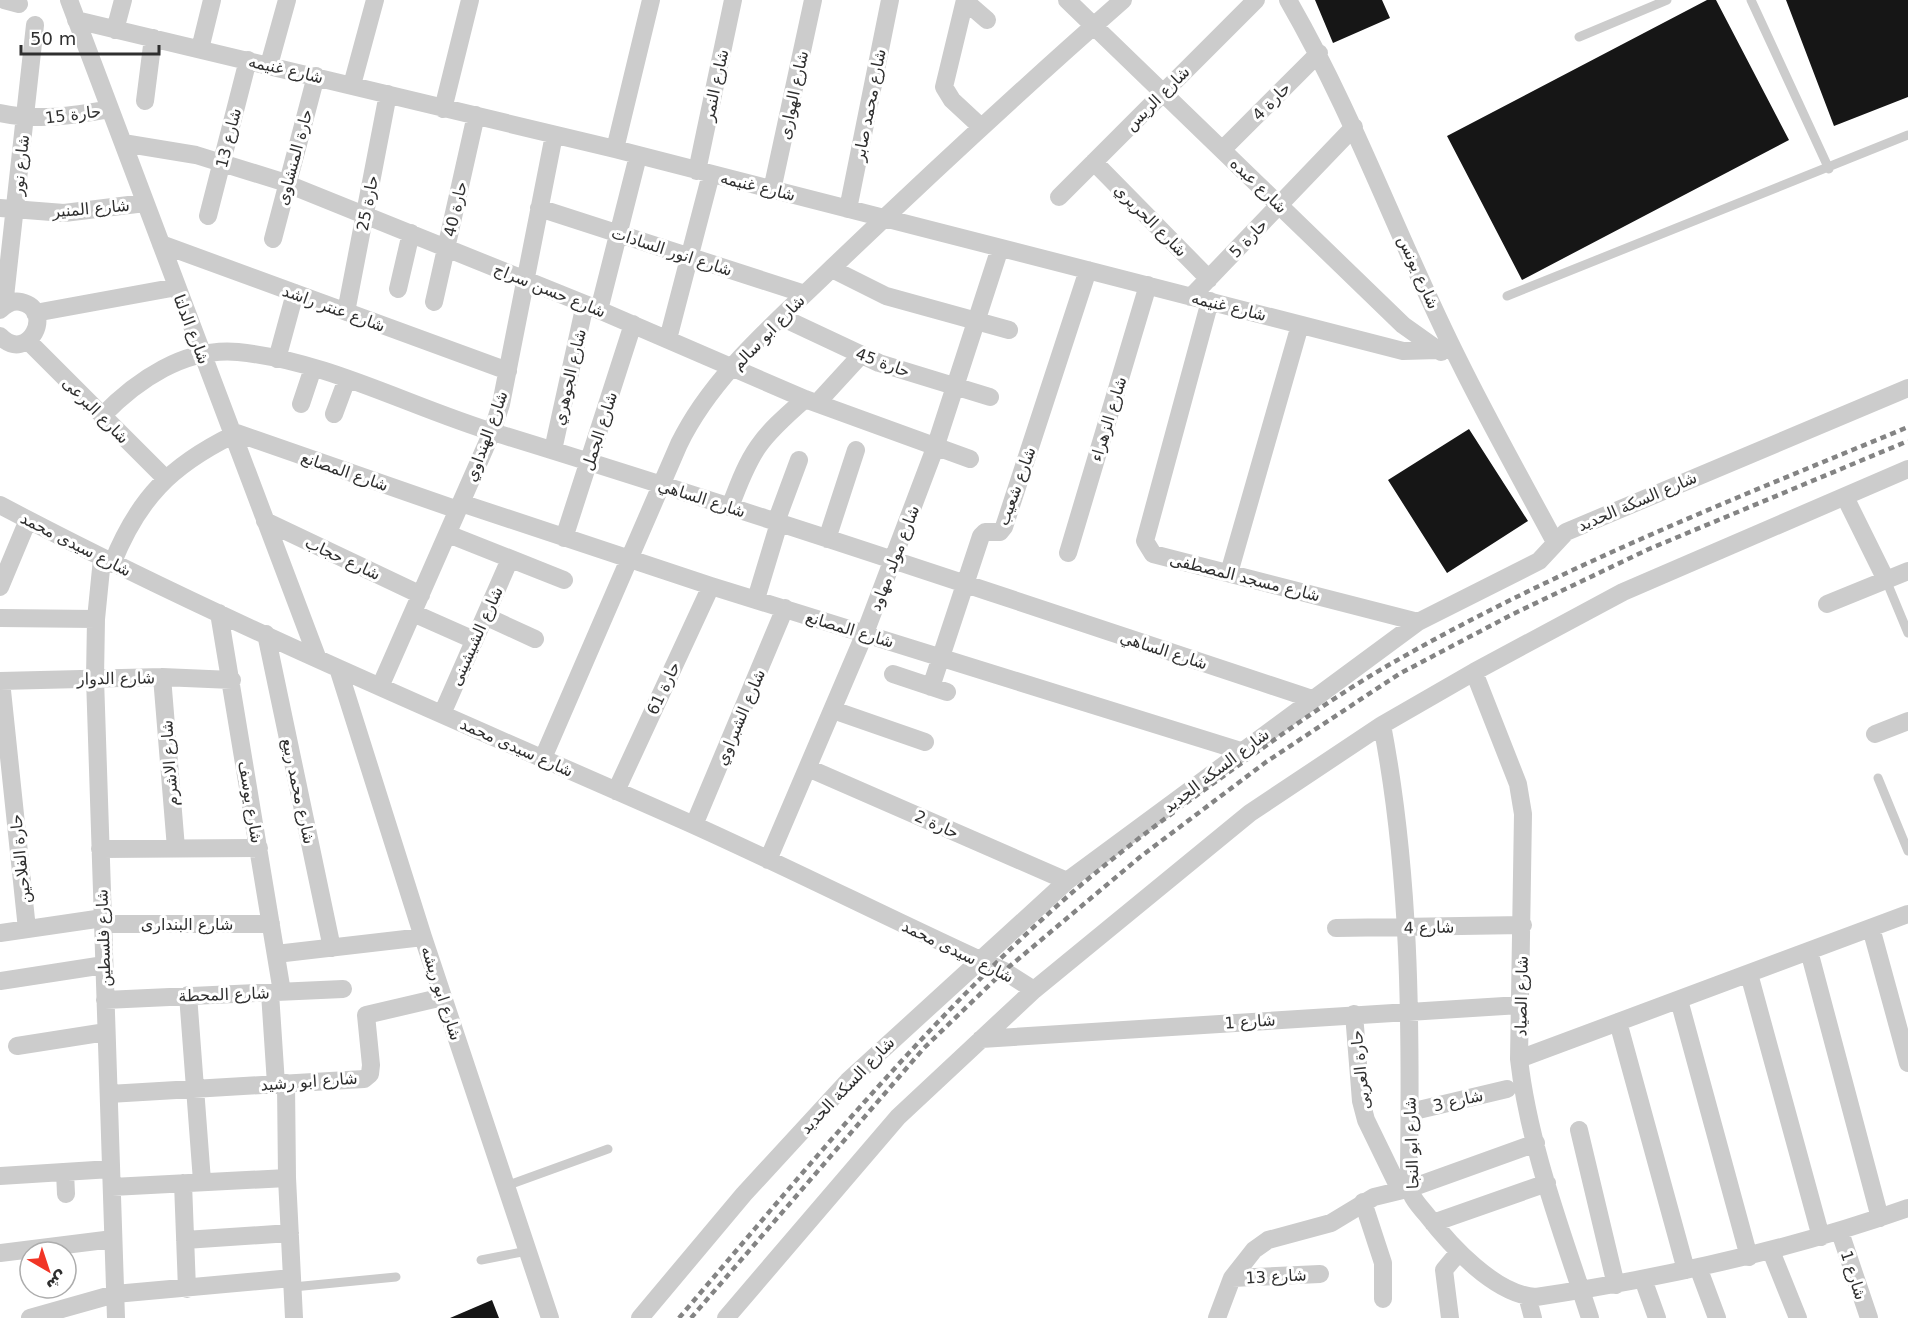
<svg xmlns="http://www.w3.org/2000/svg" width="1908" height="1318" viewBox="0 0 1908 1318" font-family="'DejaVu Sans','Noto Sans Arabic',sans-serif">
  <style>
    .building { fill: #161616 }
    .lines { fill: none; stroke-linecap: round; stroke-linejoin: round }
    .service { stroke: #ccc; stroke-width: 9 }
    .minor { stroke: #ccc; stroke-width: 18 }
    .rail { stroke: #848484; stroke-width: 4.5; stroke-dasharray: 6 4.5; stroke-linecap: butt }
    .labels { text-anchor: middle; stroke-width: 6; stroke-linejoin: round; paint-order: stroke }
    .street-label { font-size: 16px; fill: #2f2f2f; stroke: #fff }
  </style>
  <rect width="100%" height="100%" fill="#fff"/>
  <path class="building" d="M1315,0H1382L1390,18L1333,43Z
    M1707,0H1716L1789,140L1522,280L1447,136Z
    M1786,0H1908V97L1834,126Z
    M1469,429L1528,521L1447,573L1388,480Z
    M492,1300L499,1318H450Z"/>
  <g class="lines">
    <path class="service" d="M1751,0L1829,169
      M1579,37L1667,0
      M1507,296L1908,135
      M1886,580L1908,633
      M1878,778L1908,851
      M506,1186L608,1149
      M481,1260L527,1251
      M293,1287L396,1277"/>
    <path class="minor" d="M4,0L19,4
      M69,0L317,657
      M965,0L944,87L952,100L980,126
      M1067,0L1403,325L1441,352
      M1288,0C1355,116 1399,242 1459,361C1489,422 1523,482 1555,542
      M965,1L987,20
      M76,20L615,149L1403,351L1438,350
      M115,30L123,0
      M200,49L212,0
      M269,65L287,0
      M352,85L375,0
      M145,101L153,38
      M443,109L470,0
      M0,113C38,121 72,116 110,109
      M123,143L196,155L280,181L585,304L805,399L970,459
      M615,149L651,0
      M1223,149L1319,53
      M1094,162L1209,279
      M697,171L733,0
      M772,190L813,0
      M1059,197L1256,0
      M0,208L64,213L145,203
      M539,208L805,294
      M848,209L890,0
      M208,216L248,60
      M273,239L316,76
      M161,244L508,371
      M832,269L886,296L1009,330
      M398,289L411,233
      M1191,297L1354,127
      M1210,301L1145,541L1153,554L1418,622
      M434,302L476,115
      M4,306L35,25
      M0,310C6,304 13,300 21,302C56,310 28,365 0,336
      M599,310L638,156
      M346,312L388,94
      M35,313L177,287
      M781,317L879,363L990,397
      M668,339L711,174
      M28,341L165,478
      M277,359L295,293
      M817,403L861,355
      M301,404L313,368
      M334,414L347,379
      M102,416C137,380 185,347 238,352C328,361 410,407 496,433C769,517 1040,609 1312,699
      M231,431L458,510
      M553,450L585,304
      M1845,497L1886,580
      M461,503L711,586L1241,751
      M0,505C223,623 457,720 687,822C794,870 898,923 1004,971L1034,990
      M730,507C751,450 759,439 805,399
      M265,521L421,595
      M776,522L799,460
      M448,534L564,580
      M564,538L633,324
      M827,539L856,450
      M1068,553L1148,285
      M102,559L96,619L95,678L116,1318
      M112,564C138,499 170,466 233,435
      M1229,573L1300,325
      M0,587L28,520
      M756,599L779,523
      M1827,604L1908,571
      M219,613L282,992
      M413,613L474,640
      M485,616L535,639
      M0,618L96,619
      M266,634L332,948
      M338,668L423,937L550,1318
      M1474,672L1518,784L1523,814L1519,1059C1529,1147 1563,1234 1590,1318
      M893,674L947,692
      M162,677L176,848
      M0,681L162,677L232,680
      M1,681L27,929
      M380,687L492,432L501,404L554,135
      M931,687L981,536L985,532H1000L1004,527L1088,270
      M833,710L925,742
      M442,714L510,559
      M1382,725C1410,870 1411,1020 1409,1167C1410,1176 1409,1187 1412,1195C1415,1202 1422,1209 1426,1214C1450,1245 1495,1295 1536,1297C1663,1278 1787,1251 1908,1208
      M1875,734L1908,721
      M543,758L679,444C713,374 778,321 833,267C928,176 1024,87 1123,0
      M808,768L1067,881
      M616,791L711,586
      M694,825L785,608
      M100,849L259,848
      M768,860L865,633L935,448L1000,248
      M103,924H271
      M1336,928L1523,925
      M1871,928L1908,1063
      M0,933L103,918
      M1809,951L1880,1218
      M276,954L423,937
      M1749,974L1821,1237
      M0,981L104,965
      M270,993L276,1084
      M188,995L202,1181
      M105,1000L343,989
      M1679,1000L1749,1257
      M1354,1014L1361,1101L1366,1120L1400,1190
      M1618,1022L1686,1270
      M981,1039L1520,1005
      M17,1046L106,1032
      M1519,1059L1908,914
      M286,1083L287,1178L294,1318
      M109,1094L364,1079L370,1074L371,1065L366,1015L443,997
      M1410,1112L1507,1089
      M1579,1130L1616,1285
      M65,1172L66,1194
      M0,1176L111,1169
      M183,1183L187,1289
      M112,1187L287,1178
      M1363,1202L1383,1263V1299
      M1433,1223L1547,1183
      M1840,1232L1869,1318
      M185,1240L290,1233
      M1771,1251L1798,1318
      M0,1253L113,1239
      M1698,1267L1717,1318
      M1232,1278L1320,1274
      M1643,1279L1657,1318
      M1527,1296L1533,1318
      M30,1318L115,1294L292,1278
      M640,1318L744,1194L848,1081L1067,881L1418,622L1539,561L1566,532L1908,388
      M726,1318L898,1117L1034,990L1250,813L1382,725L1474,672L1623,592L1908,469
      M1217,1318L1232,1278L1254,1250L1268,1240L1331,1223L1374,1197L1411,1188L1536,1143
      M1450,1318L1444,1270L1459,1252"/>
    <path class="rail" d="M679,1318C803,1173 924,1023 1067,897C1122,849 1180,807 1239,765C1289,729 1341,692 1394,662C1558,568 1734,499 1908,427
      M691,1318L924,1048L1004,971L1140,857L1266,762L1399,674L1513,614L1649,549L1908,441"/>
  </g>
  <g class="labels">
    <g class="street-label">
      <text transform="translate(286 69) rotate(13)" y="6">شارع غنيمه</text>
      <text transform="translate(715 85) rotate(-78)" y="6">شارع النمر</text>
      <text transform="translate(793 95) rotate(-78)" y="6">شارع الهوارى</text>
      <text transform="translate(1157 98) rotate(-45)" y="6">شارع الريس</text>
      <text transform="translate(1271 101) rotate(-45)" y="6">حارة 4</text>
      <text transform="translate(869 105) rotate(-79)" y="6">شارع محمد صابر</text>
      <text transform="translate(73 114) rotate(-7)" y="6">حارة 15</text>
      <text transform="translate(228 138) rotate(-76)" y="6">شارع 13</text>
      <text transform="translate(294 157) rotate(-75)" y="6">حارة المنشاوى</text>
      <text transform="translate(20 165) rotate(-84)" y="6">شارع نور</text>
      <text transform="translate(1259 185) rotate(44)" y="6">شارع عبده</text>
      <text transform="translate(758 186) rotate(14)" y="6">شارع غنيمه</text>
      <text transform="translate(367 203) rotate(-79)" y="6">حارة 25</text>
      <text transform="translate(91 208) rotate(-5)" y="6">شارع المنير</text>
      <text transform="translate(455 209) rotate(-77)" y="6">حارة 40</text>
      <text transform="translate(1151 220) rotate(45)" y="6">شارع الحريري</text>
      <text transform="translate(1248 238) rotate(-46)" y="6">حارة 5</text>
      <text transform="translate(672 251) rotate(18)" y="6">شارع انور السادات</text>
      <text transform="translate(1419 272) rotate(66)" y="6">شارع يونس</text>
      <text transform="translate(550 290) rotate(22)" y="6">شارع حسن سراج</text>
      <text transform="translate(1229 306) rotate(14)" y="6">شارع غنيمه</text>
      <text transform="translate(334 308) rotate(20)" y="6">شارع عنتر راشد</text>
      <text transform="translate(192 329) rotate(69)" y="6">شارع الدلتا</text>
      <text transform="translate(768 332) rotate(-46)" y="6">شارع ابو سالم</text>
      <text transform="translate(883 362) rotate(20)" y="6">حارة 45</text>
      <text transform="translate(569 377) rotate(-77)" y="6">شارع الجوهري</text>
      <text transform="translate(96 410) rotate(45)" y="6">شارع البرعى</text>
      <text transform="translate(1108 419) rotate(-73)" y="6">شارع الزهراء</text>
      <text transform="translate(599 431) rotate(-72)" y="6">شارع الجمل</text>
      <text transform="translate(486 436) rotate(-70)" y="6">شارع الهنداوي</text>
      <text transform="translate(345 471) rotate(19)" y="6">شارع المصانع</text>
      <text transform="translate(1016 486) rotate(-70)" y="6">شارع شعيب</text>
      <text transform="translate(702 498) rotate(18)" y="6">شارع الساهي</text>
      <text transform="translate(1637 501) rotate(-23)" y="6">شارع السكة الحديد</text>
      <text transform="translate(76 544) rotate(27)" y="6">شارع سيدى محمد</text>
      <text transform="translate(343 558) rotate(25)" y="6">شارع حجاب</text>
      <text transform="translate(894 558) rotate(-69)" y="6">شارع مولد مهاود</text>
      <text transform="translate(1245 577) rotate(14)" y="6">شارع مسجد المصطفى</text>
      <text transform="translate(850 629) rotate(17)" y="6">شارع المصانع</text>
      <text transform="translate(476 636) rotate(-66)" y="6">شارع الشيشينى</text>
      <text transform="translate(1164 650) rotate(18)" y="6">شارع الساهي</text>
      <text transform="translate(116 678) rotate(-1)" y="6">شارع الدوار</text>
      <text transform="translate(663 688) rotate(-65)" y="6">حارة 61</text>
      <text transform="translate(740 717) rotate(-67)" y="6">شارع الشبراوي</text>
      <text transform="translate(517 747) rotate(24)" y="6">شارع سيدى محمد</text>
      <text transform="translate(169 763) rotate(-94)" y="6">شارع الاشرم</text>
      <text transform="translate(1216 770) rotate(-37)" y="6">شارع السكة الحديد</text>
      <text transform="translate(299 791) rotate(78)" y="6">شارع محمد ربيع</text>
      <text transform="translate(251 802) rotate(81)" y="6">شارع يوسف</text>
      <text transform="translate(937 824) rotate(24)" y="6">حارة 2</text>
      <text transform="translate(20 859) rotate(-96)" y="6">حارة الفلاحين</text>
      <text x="187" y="930">شارع البندارى</text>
      <text transform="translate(1429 927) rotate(-1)" y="6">شارع 4</text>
      <text transform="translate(103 938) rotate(-92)" y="6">شارع فلسطين</text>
      <text transform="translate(958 951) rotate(26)" y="6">شارع سيدى محمد</text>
      <text transform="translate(442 993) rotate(72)" y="6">شارع ابو ريشه</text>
      <text transform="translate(224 994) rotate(-2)" y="6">شارع المحطة</text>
      <text transform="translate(1521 996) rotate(-89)" y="6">شارع الصياد</text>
      <text transform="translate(1250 1021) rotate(-4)" y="6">شارع 1</text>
      <text transform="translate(1360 1070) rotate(-96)" y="6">حارة العربى</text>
      <text transform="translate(309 1081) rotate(-4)" y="6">شارع ابو رشيد</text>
      <text transform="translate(847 1085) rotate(-46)" y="6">شارع السكة الحديد</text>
      <text transform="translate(1458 1100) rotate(-13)" y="6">شارع 3</text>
      <text transform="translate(1411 1143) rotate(-92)" y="6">شارع ابو النجا</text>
      <text transform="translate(1854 1275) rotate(72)" y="6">شارع 1</text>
      <text transform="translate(1276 1276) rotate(-3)" y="6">شارع 13</text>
    </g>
  </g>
  <g transform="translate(48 1270) rotate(141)"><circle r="28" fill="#ffffff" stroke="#acacac" stroke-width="1.5"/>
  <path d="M0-4.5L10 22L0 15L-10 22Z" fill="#f13526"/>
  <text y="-9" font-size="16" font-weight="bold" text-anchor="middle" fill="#2f2f2f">ش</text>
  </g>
  <path d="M21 45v9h138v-9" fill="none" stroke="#2f2f2f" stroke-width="3"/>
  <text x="30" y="45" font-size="18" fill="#2f2f2f" stroke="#ffffff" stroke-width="4.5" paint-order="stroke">50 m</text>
</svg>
